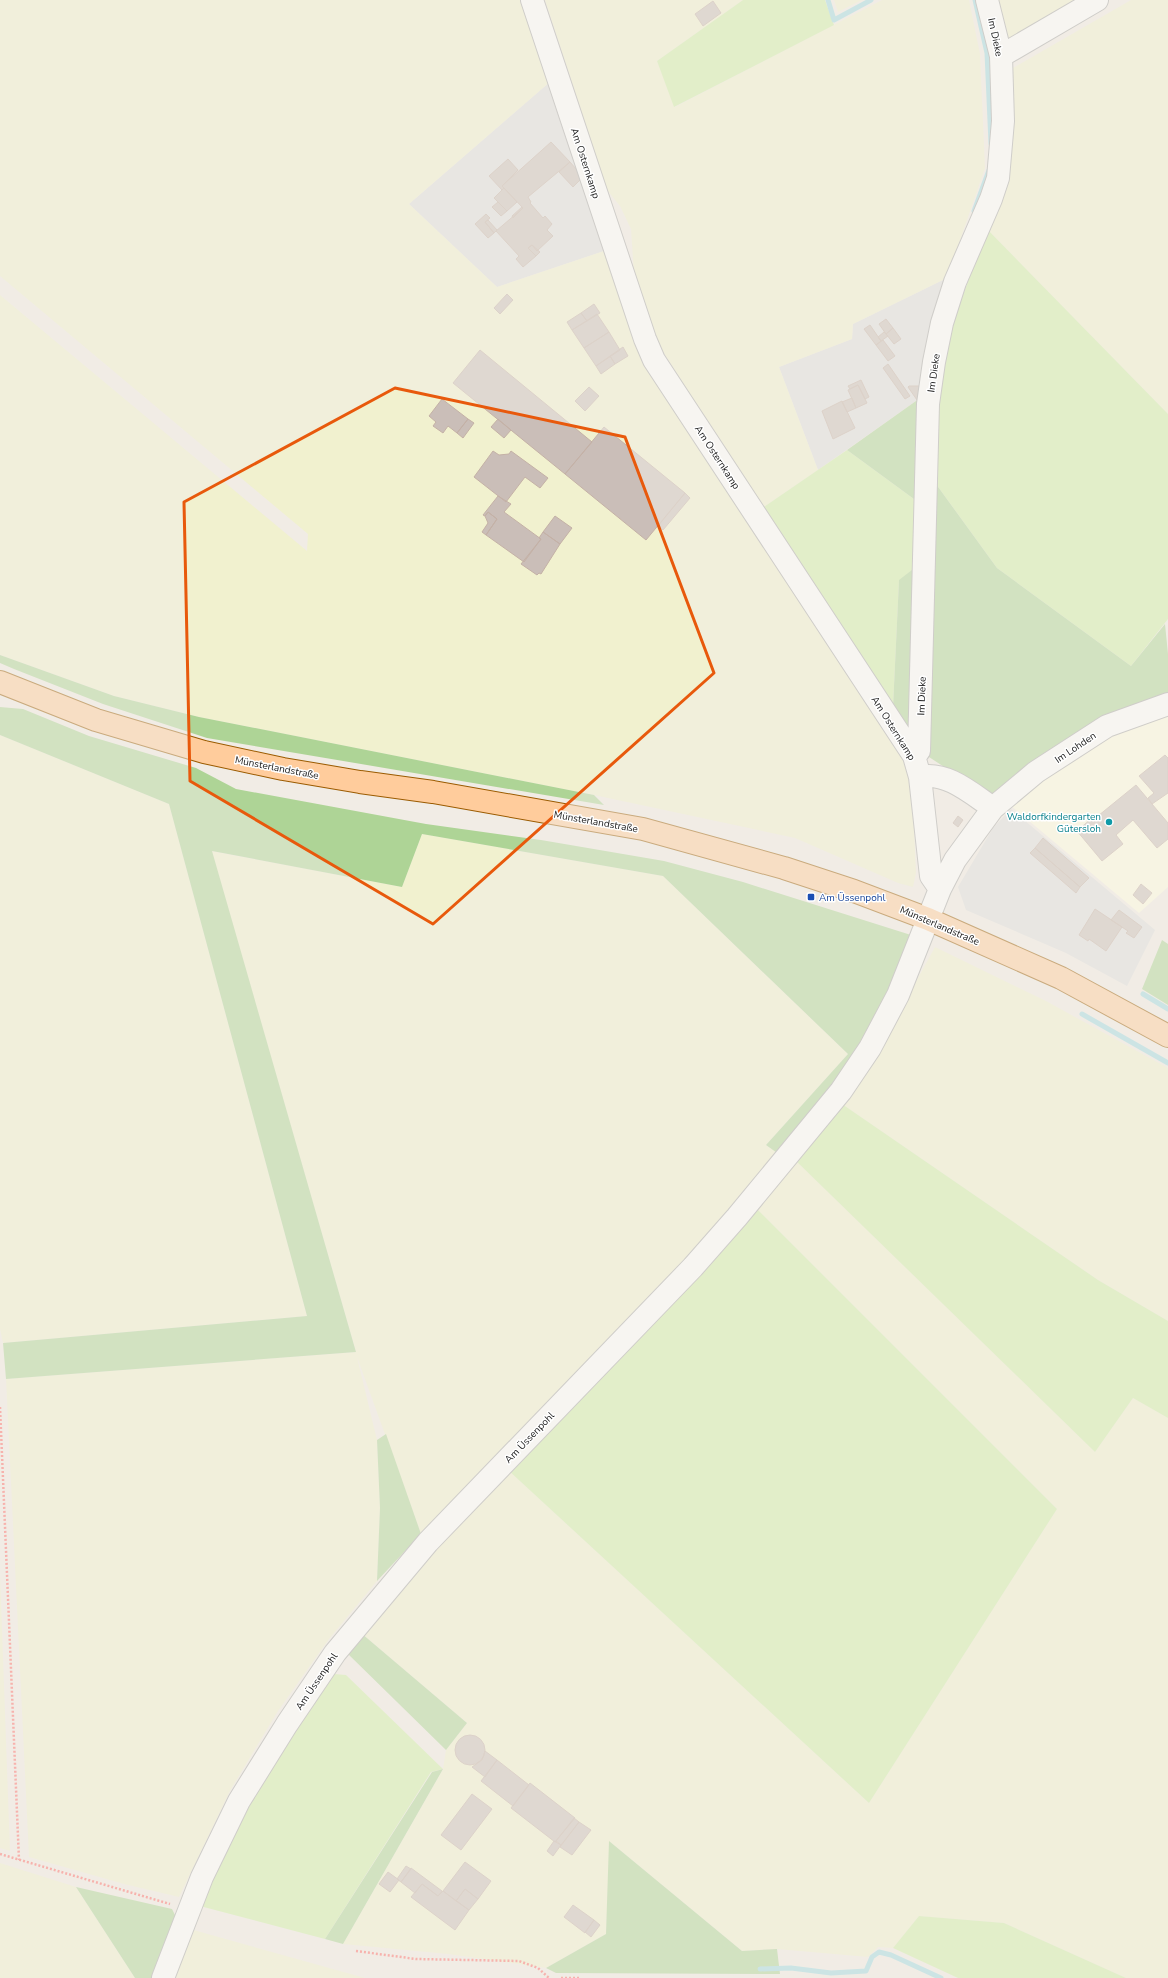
<svg xmlns="http://www.w3.org/2000/svg" width="1168" height="1978" viewBox="0 0 1168 1978" font-family="'Nunito Sans',sans-serif">
  <style>
    .residential { fill: #dedddd }
    .education { fill: #fffce0 }
    .farmland { fill: #f1f1cf }
    .grass { fill: #d1f0a7 }
    .forest { fill: #aed496 }
    .lines { fill: none; stroke-linecap: round; stroke-linejoin: round }
    .stream { stroke: #a1dae3; stroke-width: 5 }
    .building { fill: #cabeb8; stroke: #c4b1a6 }
    .minor-casing { stroke: #a7a7a7; stroke-width: 24 }
    .major-casing { stroke: #9b5b00; stroke-width: 24 }
    .path { stroke: #ff6b68; stroke-width: 2.5; stroke-dasharray: 2 2; stroke-linecap: butt }
    .minor { stroke: #fff; stroke-width: 22 }
    .major { stroke: #ffcc9c; stroke-width: 22 }
    .marked { fill: none; stroke: #e8590c; stroke-width: 3; stroke-linejoin: round }
    .culture-dot { fill: #0f9aa8; stroke: #fff; stroke-width: 1.5 }
    .transit-dot { fill: #1a4fb4; stroke: #fff; stroke-width: 1.5 }
    .labels { text-anchor: middle; stroke-width: 3; stroke-linejoin: round; paint-order: stroke }
    .street-label { font-size: 10px; fill: #202020; stroke: #fff }
    .culture-label { font-size: 10px; fill: #0d838f; stroke: #fff; text-anchor: end }
    .transit-label { font-size: 10px; fill: #164399; stroke: #fff; text-anchor: start }
  </style>
  <rect width="100%" height="100%" fill="#f1ece5"/>
  <path class="residential" d="M551,81L610,249L497,287L409,204Z
    M947,278L923,396L818,470L779,367L852,339L853,324Z
    M1011,809L1155,930L1127,986L1066,953L966,910L958,887L993,828Z"/>
  <path class="education" d="M1168,710V887L1139,913L1010,805L1043,779L1112,733Z"/>
  <path class="farmland" d="M0,0H524L551,81L409,204L497,287L610,249L649,362L907,762L912,783L916,873L913,887L898,883L795,838L594,795L199,717L114,696L0,655V295L307,551L308,534L0,276Z
    M545,0H743L657,61L675,107L882,0H969L980,54L985,168L947,278L853,324L852,339L779,367L818,470L761,509L659,345L634,275L631,229L620,206L607,190Z
    M834,0H862L838,12Z
    M995,0H1079L1005,41Z
    M1131,0H1168V414L987,229L1006,72Z
    M0,735L169,804L307,1316L3,1343L0,1329Z
    M422,834L663,876L848,1054L766,1145L780,1155L753,1188L421,1534L357,1357L377,1440L380,1508L377,1581L329,1639L278,1711L231,1789L179,1897L124,1884L29,1857L6,1379L356,1352L211,851L402,887Z
    M935,947L1046,1001L1168,1068V1321L1098,1280L842,1104L860,1083Z
    M795,1160L1095,1452L1133,1398L1168,1418V1978H1126L1004,1923L919,1916L893,1948L878,1947L868,1957L777,1949L742,1951L610,1842L606,1934L546,1968L448,1954L343,1944L443,1769L446,1750L467,1723L361,1633L408,1574L508,1470L869,1803L1057,1509L755,1207Z
    M0,1573L10,1851L0,1848Z
    M0,1863L76,1887L135,1978H0Z
    M190,1929L365,1978H173Z"/>
  <path class="grass" d="M743,0H825L834,25L674,107L657,61Z
    M987,229L1168,414V619L1131,666L997,568L936,484L937,401L951,328Z
    M847,450L918,502L917,566L899,581L893,707L761,509Z
    M842,1104L1098,1280L1168,1321V1418L1133,1398L1095,1452L795,1160Z
    M755,1207L1057,1509L869,1803L508,1470Z
    M334,1674L346,1675L443,1769L431,1772L325,1939L196,1905L245,1804Z
    M919,1916L1004,1923L1126,1978H958L893,1948Z"/>
  <path class="forest" d="M923,396L918,502L847,450Z
    M936,484L997,568L1131,666L1165,624L1168,654V695L993,799L929,757Z
    M917,566L913,731H908L893,707L899,580Z
    M0,655L114,696L199,717L594,795L604,805L207,738L103,704L14,669L0,663Z
    M0,707L23,709L89,736L196,768L236,789L426,824L541,840L664,861L743,882L911,935L892,991L850,1070L780,1155L766,1145L848,1054L663,876L422,834L402,887L212,851L356,1352L6,1379L3,1343L307,1316L169,804L0,735Z
    M1162,940L1168,944V1005L1142,989Z
    M386,1434L421,1534L377,1581L380,1508L377,1440Z
    M361,1633L467,1723L446,1750L347,1653Z
    M443,1769L343,1944L325,1939L432,1772Z
    M609,1841L742,1951L777,1949L780,1974L556,1973L546,1968L606,1934Z
    M76,1887L172,1909L178,1921L153,1978H135Z"/>
  <g class="lines">
    <path class="stream" d="M828,0L834,20L871,0
      M975,0L987,53L991,144
      M974,211L989,170
      M1143,994L1168,1009
      M1082,1014L1168,1063
      M760,1969L791,1968L831,1973L866,1971L872,1957L879,1952L891,1955L941,1978"/>
  </g>
  <path class="building" d="M713,1L721,13L703,26L695,14Z
    M551,142L570,162L528,197L531,202L530,203L543,218L545,216L552,224L547,230L553,236L537,251L532,245L528,248L536,256L523,267L516,259L519,256L496,231L523,208L502,186Z
    M508,159L518,170L502,186L504,188L502,190L489,176Z
    M570,162L583,177L573,187L559,172Z
    M504,188L517,202L507,211L494,198Z
    M498,202L507,211L501,216L492,207Z
    M522,207L523,208L513,218L512,216Z
    M486,214L490,218L485,222L494,233L488,238L475,224Z
    M488,220L497,230L494,233L485,222Z
    M532,245L540,252L536,256L528,248Z
    M507,294L513,300L500,314L494,308Z
    M594,304L600,313L587,321L581,313Z
    M581,313L587,321L572,330L567,322Z
    M597,314L609,332L584,348L572,330Z
    M886,319L893,328L886,334L879,324Z
    M870,325L881,341L876,345L864,329Z
    M893,328L901,339L894,344L886,334Z
    M609,332L620,350L596,366L584,348Z
    M884,332L888,336L881,341L878,337Z
    M883,340L895,356L888,361L876,345Z
    M623,347L628,356L615,364L610,356Z
    M480,350L592,442L565,474L453,383Z
    M610,356L615,364L601,374L596,366Z
    M888,364L910,396L905,399L883,368Z
    M861,380L869,397L865,399L858,385L850,389L848,386Z
    M858,385L867,403L856,408L848,390Z
    M909,386H920L917,400L908,387Z
    M589,387L599,396L585,411L575,401Z
    M852,398L856,408L847,412L842,402Z
    M442,399L468,419L457,433L448,426L443,433L433,426L436,422L429,416Z
    M842,401L855,428L833,439L822,411Z
    M468,419L474,423L463,438L457,433Z
    M498,419L511,430L504,438L491,427Z
    M604,427L685,493L646,540L565,474Z
    M493,451L499,455L509,454L511,451L548,478L540,488L525,477L506,502L474,477Z
    M685,493L690,498L663,530L658,526Z
    M498,496L511,504L504,512L541,539L524,562L486,535L497,519L488,512L485,516L483,515Z
    M488,512L497,519L486,535L482,532L488,523L485,516Z
    M555,516L572,528L560,544L543,532Z
    M543,532L560,544L541,574L539,573L537,575L521,564L541,539L539,538Z
    M1165,755L1168,758V793L1152,804L1148,798L1154,793L1139,776Z
    M1136,785L1168,823V839L1157,848L1133,820L1116,835L1123,844L1102,861L1077,831L1092,818L1093,820Z
    M958,816L963,820L958,827L953,823Z
    M1043,838L1089,878L1080,887L1035,848Z
    M1035,848L1080,887L1076,893L1030,853Z
    M1141,884L1152,893L1143,904L1133,895Z
    M1095,909L1122,927L1106,951L1089,939L1088,941L1079,935Z
    M1119,910L1142,927L1134,938L1126,933L1128,931L1111,920Z
    M455 1750a15 15 0 1 1 30 0a15 15 0 1 1-30 0Z
    M485,1751L497,1760L485,1777L472,1767L482,1760Z
    M497,1760L529,1785L513,1806L481,1781Z
    M530,1783L575,1818L555,1842L511,1808Z
    M472,1794L492,1809L461,1850L441,1835Z
    M574,1818L579,1822L561,1845L556,1841Z
    M579,1822L591,1830L572,1855L560,1847Z
    M554,1841L561,1845L553,1856L547,1851Z
    M465,1862L491,1881L478,1899L465,1889L456,1901L443,1891Z
    M406,1866L411,1869L401,1882L397,1879Z
    M411,1868L442,1891L438,1896L422,1884L415,1893L401,1882Z
    M388,1872L399,1880L390,1892L379,1884Z
    M422,1884L438,1896L443,1891L469,1910L455,1930L411,1897Z
    M465,1889L478,1899L469,1910L456,1901Z
    M573,1905L594,1920L585,1933L564,1917Z
    M594,1920L600,1925L591,1937L585,1932Z"/>
  <g class="lines">
    <defs>
      <path id="minor" d="M532,0L645,339L654,360L914,756L920,777L931,876L940,889
        M1001,56L1097,0
        M914,756L919,751L928,404L934,362L942,323L955,282L991,199L998,178L1003,121L1001,56L987,0
        M920,777C947,771 972,794 993,808
        M163,1978L202,1877L239,1801L287,1724L335,1653L428,1542L693,1267L737,1217L841,1091L870,1048L898,995L940,889L955,860L993,808L1036,772L1107,726L1168,704"/>
      <path id="major" d="M0,682L96,720L204,752L283,769L360,782L433,792L643,829L784,868L854,891L928,919L1061,978L1168,1036"/>
    </defs>
    <use href="#minor" class="minor-casing"/>
    <use href="#major" class="major-casing"/>
    <path class="path" d="M0,1407L19,1860
      M0,1854L170,1904
      M356,1951L416,1959L519,1961L538,1968L549,1978
      M561,1978H579"/>
    <use href="#minor" class="minor"/>
    <use href="#major" class="major"/>
  </g>
  <path d="M0 0H1168V1978H0ZM395,388L625,437L714,673L433,924L190,781L184,502Z" fill="#f1ece5" fill-opacity=".55" fill-rule="evenodd"/>
  <path class="marked" d="M395,388L625,437L714,673L433,924L190,781L184,502Z"/>
  <circle class="culture-dot" cx="1109" cy="822" r="4"/>
  <rect class="transit-dot" x="807" y="893" width="8" height="8" rx="2"/>
  <g class="labels">
    <g class="street-label">
      <text transform="translate(996 37) rotate(78)" y="4">Im Dieke</text>
      <text transform="translate(586 163) rotate(72)" y="4">Am Osternkamp</text>
      <text transform="translate(933 373) rotate(-82)" y="4">Im Dieke</text>
      <text transform="translate(718 457) rotate(57)" y="4">Am Osternkamp</text>
      <text transform="translate(921 696) rotate(-88)" y="4">Im Dieke</text>
      <text transform="translate(894 728) rotate(58)" y="4">Am Osternkamp</text>
      <text transform="translate(1075 747) rotate(-34)" y="4">Im Lohden</text>
      <text transform="translate(277 767) rotate(11)" y="4">Münsterlandstraße</text>
      <text transform="translate(596 821) rotate(10)" y="4">Münsterlandstraße</text>
      <text transform="translate(940 925) rotate(23)" y="4">Münsterlandstraße</text>
      <text transform="translate(529 1437) rotate(-46)" y="4">Am Üssenpohl</text>
      <text transform="translate(316 1681) rotate(-56)" y="4">Am Üssenpohl</text>
    </g>
    <g class="culture-label">
      <text x="1101" y="820">Waldorfkindergarten<tspan x="1101" dy="12">Gütersloh</tspan></text>
    </g>
    <g class="transit-label">
      <text x="819" y="901">Am Üssenpohl</text>
    </g>
  </g>
</svg>
